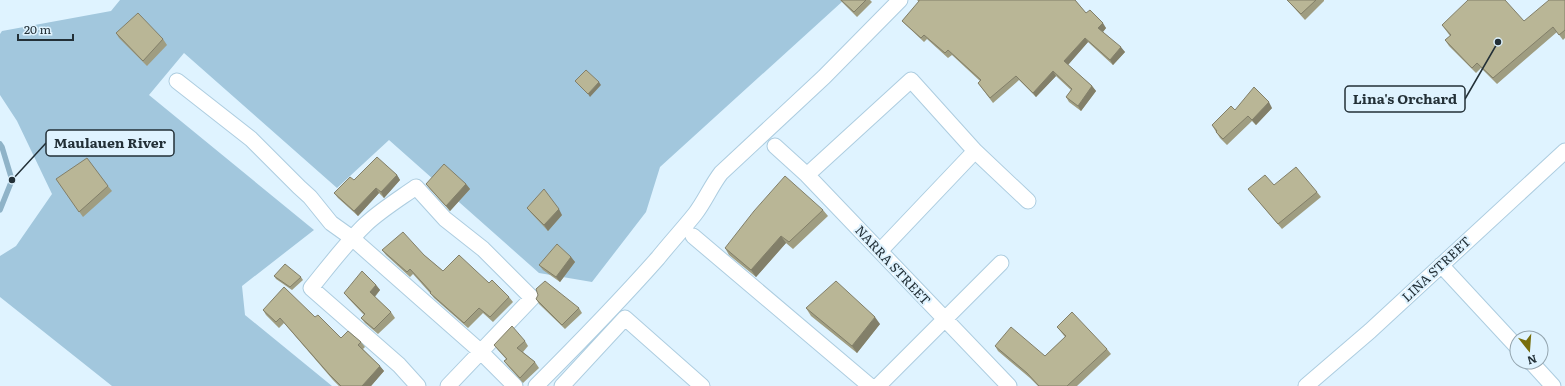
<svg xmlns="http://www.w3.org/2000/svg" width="1565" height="386" viewBox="0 0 1565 386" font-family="Literata,serif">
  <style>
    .forest { fill: #a2c7dd }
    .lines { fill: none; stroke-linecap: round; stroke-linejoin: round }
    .stream { stroke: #8fb3c8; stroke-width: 5.5 }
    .street-casing { stroke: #adcde0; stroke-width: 17 }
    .street { stroke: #fff; stroke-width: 15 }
    .wall { fill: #9f9d81 }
    .shaded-wall { fill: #827f69 }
    .building { fill: #b9b696; stroke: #827f69 }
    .labels { text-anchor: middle; stroke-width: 4; stroke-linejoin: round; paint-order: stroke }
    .street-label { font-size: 13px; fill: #233037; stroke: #dff3ff }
    .leader { fill: none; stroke: #233037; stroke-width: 1.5 }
    .callout-dot { fill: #233037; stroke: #dff3ff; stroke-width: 1.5 }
    .callout { fill: #dff3ff; stroke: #233037; stroke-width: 1.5 }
    .callout-label { font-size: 14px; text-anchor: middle; font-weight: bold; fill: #233037 }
  </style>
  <rect width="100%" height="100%" fill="#dff3ff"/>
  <path class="forest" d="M120,0H844L660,167L646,212L592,282L539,273L389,140L337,188L184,53L149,95L314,230L242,286L245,315L332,386H112L0,297V256L16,246L52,194L17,121L0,95V34L2,31L111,11Z"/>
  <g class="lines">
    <path class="stream" d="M0,144L2,147L12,180L0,210"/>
    <defs>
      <path id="street" d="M177,81L251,139L299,187L310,197L331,223L352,238L480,351L515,386
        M775,146L807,175L1009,386
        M807,175L911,80L975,151L1028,201
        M693,236L870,386
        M880,251L975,151
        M1441,265L1517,347
        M1531,362L1553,386
        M418,386L399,365L311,288C329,266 346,243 366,224C381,210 399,199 416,187L445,219L483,249L532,298L448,386
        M536,386C578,344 619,302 658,258C670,243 683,229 695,214C705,201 711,186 721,173L824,77L900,0
        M562,386L625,318L702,386
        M878,386L1001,263
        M1306,386L1370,331L1565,151"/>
    </defs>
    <use href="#street" class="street-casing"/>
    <use href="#street" class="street"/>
  </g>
  <path class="wall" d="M840,0H870L872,2L857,17Z
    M917,0H1075L1086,13L1106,28L1103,32L1125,52L1113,65L1088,42L1068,65L1092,86L1096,91L1081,111L1069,102L1066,97L1071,90L1056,76L1036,97L1019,80L993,103L978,83L980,81L952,55L948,58L927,39L924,42L906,25L902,21L919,2Z
    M1287,0H1324V1L1305,20Z
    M1565,0V38L1563,40L1557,32L1497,84L1481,68L1476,73L1449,46L1445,40L1450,36L1442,25L1524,21Z
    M116,33L163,39L167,45L147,66L119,38Z
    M1272,108L1256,125L1252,121L1227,145L1220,138L1216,132L1212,125L1235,110Z
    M397,175L400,180L384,198L379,193L358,216L338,198L334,193L354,180Z
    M56,179L108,186L112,191L83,217Z
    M426,184H466L470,189L450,211L430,189Z
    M1274,185L1317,192L1321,197L1282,229L1248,189Z
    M527,208L562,215L548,231L531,213Z
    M823,210L828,216L793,249L786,243L756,277L729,255L725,248Z
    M382,250L424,255L443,271L489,283L509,297L513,302L493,322L483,313L468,328L434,298L430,293L413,274L410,277L386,255Z
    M571,257L575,262L560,282L543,270L539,265Z
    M274,276L301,277L303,280L292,290L276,279Z
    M376,285L380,290L375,297L391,312L395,318L378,334L365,323L361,318L364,315L348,298L344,293Z
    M536,299L579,308L582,313L565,329L539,304Z
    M806,308L880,324L857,353L811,316Z
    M263,310L315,317L341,338L361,342L365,347L363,349L384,371L371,386H339L333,380L284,323L279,328L266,315Z
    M1057,327L1107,349L1111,354L1077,386H1038L1030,378L998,351L995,346L1045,356L1065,337Z
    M525,341L528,346L523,352L535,362L539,368L523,383L508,366L504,361L506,359L498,350L494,345Z"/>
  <path class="shaded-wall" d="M1103,23L1106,28L1102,33L1098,28Z
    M1085,38L1088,42L1067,66L1064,61Z
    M1121,47L1125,52L1113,65L1110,60Z
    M1053,71L1056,76L1036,97L1033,93Z
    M599,82L601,85L590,97L588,94Z
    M1092,86L1096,91L1081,111L1078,106Z
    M1269,102L1272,108L1256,125L1252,120Z
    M397,175L400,180L384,198L381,192Z
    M466,184L470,189L450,211L446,206Z
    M376,188L379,193L358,216L354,211Z
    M559,209L562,215L548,231L544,225Z
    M781,236L786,243L756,277L751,270Z
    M571,257L575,262L560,282L556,277Z
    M376,285L380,290L374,297L370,292Z
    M875,317L880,324L857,353L852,346Z
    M380,366L384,371L371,386H362Z"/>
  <path class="building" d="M841,0H866L854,12Z
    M919,0H1075L1086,13L1090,10L1103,23L1098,28L1121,47L1110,60L1085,38L1064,61L1092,86L1078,106L1066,97L1072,89L1053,71L1033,93L1016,76L990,98L978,83L981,80L948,50L945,53L924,35L921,38L902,21L919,1Z
    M1287,0H1316L1301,14Z
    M1468,0H1505L1524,21L1549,0H1565V30L1559,35L1553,27L1493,78L1477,63L1472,68L1445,40L1451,35L1442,25Z
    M138,13L163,39L143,61L116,33Z
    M586,70L599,82L588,94L575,81Z
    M1254,87L1269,102L1252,120L1248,116L1223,139L1216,132L1217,131L1212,125L1231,106L1235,110Z
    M377,157L397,175L381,192L376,188L354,211L334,193L350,177L354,180Z
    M87,158L108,186L79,212L56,179Z
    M444,164L466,184L446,206L426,184Z
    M1296,167L1317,192L1278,224L1248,189L1265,175L1274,185Z
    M785,176L823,210L789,242L781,236L751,270L725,248L754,211Z
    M544,189L559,209L544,225L527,208Z
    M403,232L424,255L443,271L459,255L489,283L492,280L509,297L490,317L479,308L464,323L430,293L431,292L410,269L407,272L382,250Z
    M557,244L571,257L556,277L539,265Z
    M285,264L301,277L290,287L274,276Z
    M362,271L376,285L370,292L391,312L374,329L361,318L365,314L344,293Z
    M545,281L579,308L562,325L536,299L538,295L536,289Z
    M836,281L875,317L852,346L806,308Z
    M284,287L315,317L318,315L341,338L348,331L361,342L358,345L380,366L362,386H341L329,374L280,318L276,322L263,310Z
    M1072,312L1107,349L1067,386H1039L1027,373L995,346L1011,327L1045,356L1066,336L1057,327Z
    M512,326L525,341L517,348L535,362L520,378L504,361L507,359L494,345Z"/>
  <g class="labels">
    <g class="street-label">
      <text transform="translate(893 265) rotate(47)" y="5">NARRA STREET</text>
      <text transform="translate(1436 269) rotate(-43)" y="5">LINA STREET</text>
    </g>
  </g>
  <path class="leader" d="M1498 42L1465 99M12 180L46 143"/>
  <g class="callout-dot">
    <circle cx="1498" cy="42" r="4"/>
    <circle cx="12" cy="180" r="4"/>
  </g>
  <g class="callout">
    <rect x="1345" y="86" width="120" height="26" rx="4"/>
    <rect x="46" y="130" width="128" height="26" rx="4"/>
  </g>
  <g class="callout-label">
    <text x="1405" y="104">Lina's Orchard</text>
    <text x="110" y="148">Maulauen River</text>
  </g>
  <g transform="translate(1529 350) rotate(163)"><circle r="19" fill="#dff3ff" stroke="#94a5af"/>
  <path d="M0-3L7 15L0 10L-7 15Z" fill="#786e0c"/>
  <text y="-6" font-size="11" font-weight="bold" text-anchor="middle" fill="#233037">N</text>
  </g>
  <path d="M18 34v6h55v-6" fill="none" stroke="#233037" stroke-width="2"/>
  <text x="24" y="34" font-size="12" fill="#233037" stroke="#dff3ff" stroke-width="3" paint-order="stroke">20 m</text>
</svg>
